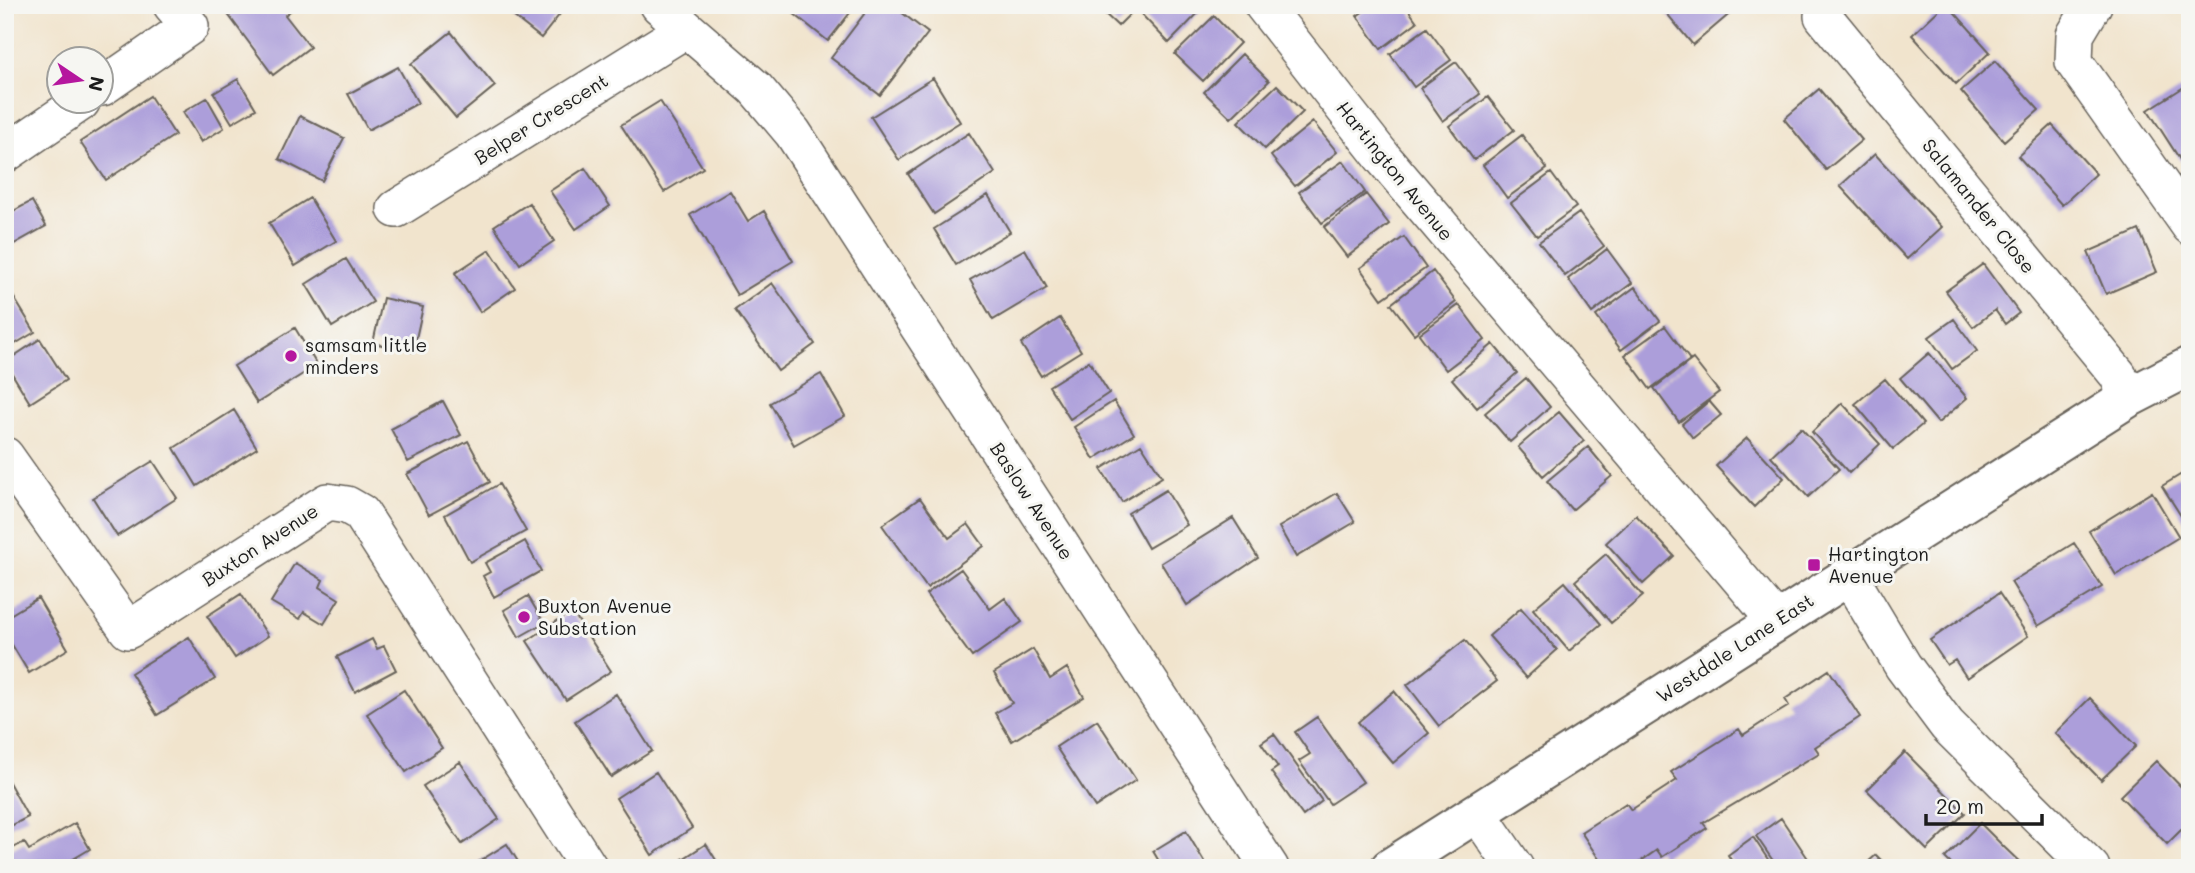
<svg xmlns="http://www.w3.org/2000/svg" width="2195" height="873" viewBox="0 0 2195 873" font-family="Mali,sans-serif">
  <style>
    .building { fill: #ac9eda }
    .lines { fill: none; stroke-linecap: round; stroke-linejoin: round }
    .minor-casing { stroke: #67625a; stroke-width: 40 }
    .tertiary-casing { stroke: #67625a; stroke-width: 42 }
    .minor { stroke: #fff; stroke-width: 37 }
    .tertiary { stroke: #fff; stroke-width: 38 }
    .poi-dot { fill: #b5179e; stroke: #f6f6f2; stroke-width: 2.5 }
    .labels { text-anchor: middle; stroke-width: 6; stroke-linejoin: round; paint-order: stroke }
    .street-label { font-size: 19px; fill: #1c1c1c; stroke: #f6f6f2 }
    .poi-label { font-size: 19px; fill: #1c1c1c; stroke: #f6f6f2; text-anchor: start }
  </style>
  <rect width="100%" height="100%" fill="#f6f6f2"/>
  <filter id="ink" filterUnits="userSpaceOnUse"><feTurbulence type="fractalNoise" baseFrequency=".0143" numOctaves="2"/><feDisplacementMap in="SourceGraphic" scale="14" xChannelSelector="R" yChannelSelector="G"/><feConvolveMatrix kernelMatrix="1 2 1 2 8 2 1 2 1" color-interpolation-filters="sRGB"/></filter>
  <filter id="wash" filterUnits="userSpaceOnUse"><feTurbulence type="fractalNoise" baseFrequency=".00686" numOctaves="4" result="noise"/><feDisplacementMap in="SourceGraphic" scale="28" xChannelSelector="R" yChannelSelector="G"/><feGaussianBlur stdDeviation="1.57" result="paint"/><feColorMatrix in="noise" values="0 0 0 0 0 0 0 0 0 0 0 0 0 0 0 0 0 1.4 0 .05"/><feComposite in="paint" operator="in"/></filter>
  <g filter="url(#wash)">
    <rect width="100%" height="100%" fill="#f1e4cd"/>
    <g id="blocks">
      <path class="building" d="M221,5H298L285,15L310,47L273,75Z
        M499,5H567L541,38Z
        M783,5H856L828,41Z
        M871,5H892L928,33L880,95L831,58Z
        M1102,5H1139L1118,26L1103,12L1106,9Z
        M1152,5H1206L1169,43L1142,15Z
        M1372,5H1405L1417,22L1381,49L1357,16Z
        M1668,5H1740L1693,45L1663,9Z
        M1944,5H1948L1990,52L1956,84L1912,35Z
        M1214,16L1240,43L1203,81L1175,54Z
        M1427,28L1451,60L1414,87L1390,54Z
        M451,32L495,86L456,118L411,64Z
        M1242,54L1269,81L1231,118L1204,92Z
        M1995,61L2039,110L2004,141L1961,91Z
        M1456,62L1480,94L1443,121L1420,88Z
        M398,67L418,103L368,130L348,94Z
        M933,78L960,122L899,160L871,117Z
        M238,79L256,109L232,123L214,93Z
        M1277,85L1303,112L1265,149L1238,122Z
        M2187,85L2190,89V175L2148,110Z
        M1819,89L1862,140L1826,170L1784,119Z
        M150,96L175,135L106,180L80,142Z
        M1488,97L1514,130L1474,160L1449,126Z
        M207,98L224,128L201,142L183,112Z
        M660,101L703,168L664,192L621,125Z
        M300,116L344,138L322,181L279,159Z
        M1313,122L1337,152L1295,186L1271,156Z
        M2052,125L2096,174L2062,205L2018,156Z
        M969,133L995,173L934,214L908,174Z
        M1522,135L1547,169L1507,198L1483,165Z
        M1875,154L1942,227L1907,259L1840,186Z
        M1343,161L1365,192L1322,223L1299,192Z
        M585,168L610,206L576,229L550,191Z
        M1551,173L1576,207L1537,236L1511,203Z
        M730,191L748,221L764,211L793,261L737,295L690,215Z
        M1366,194L1389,224L1347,257L1324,227Z
        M988,195L1010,232L956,265L934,229Z
        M310,198L336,241L295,266L269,223Z
        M32,201L46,226L5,249V205L10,213Z
        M529,203L554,241L520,264L494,226Z
        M1579,213L1604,246L1565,276L1539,242Z
        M2139,230L2157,272L2106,294L2088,252Z
        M1404,237L1426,268L1382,299L1360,268Z
        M1025,249L1047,288L993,320L970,280Z
        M1607,249L1632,283L1592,313L1568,279Z
        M490,250L515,288L480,312L455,273Z
        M346,259L373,302L332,327L306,284Z
        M1983,264L2019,313L2005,324L1995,310L1973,327L1946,291Z
        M1433,271L1456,302L1414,334L1391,304Z
        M5,283L35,332L5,350Z
        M772,283L815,344L778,371L735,310Z
        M1635,287L1660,321L1621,350L1596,316Z
        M383,298L423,307L413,352L373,343Z
        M1459,305L1485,340L1446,370L1419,334Z
        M1060,318L1081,351L1041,376L1021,344Z
        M1954,319L1977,351L1952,369L1929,337Z
        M1665,326L1690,360L1650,389L1625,355Z
        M295,328L317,365L257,403L234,366Z
        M40,339L66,380L30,403L5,362Z
        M1493,344L1517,373L1477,408L1452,379Z
        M1929,353L1967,398L1938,423L1900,378Z
        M1693,359L1719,392L1679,422L1654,388Z
        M1089,361L1109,393L1070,419L1049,386Z
        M821,374L845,416L794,445L770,403Z
        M1526,378L1550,407L1510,442L1485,413Z
        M1885,379L1923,424L1893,449L1855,404Z
        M443,401L461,435L408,462L391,429Z
        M1114,401L1134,434L1094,459L1074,427Z
        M1709,401L1721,415L1693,438L1682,424Z
        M1842,403L1880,444L1849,473L1812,432Z
        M234,410L257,448L197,486L174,448Z
        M1559,412L1584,441L1543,476L1518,447Z
        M1801,428L1839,469L1808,497L1771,456Z
        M1747,438L1784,478L1754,507L1716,466Z
        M468,441L490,482L429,515L407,474Z
        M1141,444L1162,477L1122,502L1101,469Z
        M1588,447L1612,476L1572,510L1547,481Z
        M153,461L177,498L117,536L93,498Z
        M2190,469V530L2162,486Z
        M499,484L526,531L470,562L445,515Z
        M1166,490L1187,525L1148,548L1128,513Z
        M2152,492L2179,537L2116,575L2089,531Z
        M1337,493L1355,522L1296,557L1279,527Z
        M920,498L949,538L968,524L984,546L927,588L882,525Z
        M1636,515L1674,556L1643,584L1606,543Z
        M1233,518L1258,558L1187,605L1161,563Z
        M525,541L541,571L494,597L483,576L490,572L485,563Z
        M2074,543L2102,587L2038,626L2011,582Z
        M1606,554L1643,596L1611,623L1575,581Z
        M295,563L323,580L320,587L339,599L324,624L304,612L300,619L271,602Z
        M961,569L990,609L1005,598L1022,622L972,657L926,594Z
        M1565,582L1601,624L1569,651L1533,609Z
        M1999,593L2028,636L1967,678L1955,660L1947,665L1930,640Z
        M241,594L268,636L235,658L207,616Z
        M528,596L544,623L519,637L504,610Z
        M38,598L68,649L29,673L5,633V618Z
        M1521,608L1557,650L1526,678L1489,636Z
        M572,611L611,671L566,700L527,641Z
        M189,637L215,679L157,715L131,673Z
        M372,639L377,649L384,646L396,670L355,692L337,657Z
        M1465,640L1497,681L1439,726L1407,685Z
        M1033,649L1050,679L1067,668L1084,697L1012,741L995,713L1012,703L994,673Z
        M1829,670L1860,717L1815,747L1819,753L1703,823L1707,828L1662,857L1657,850L1631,868H1605L1581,832L1626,803L1631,810L1677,780L1671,772L1739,729L1743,735L1766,720L1789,706L1785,699Z
        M404,690L442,748L406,772L367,714Z
        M1394,691L1429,733L1393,763L1358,722Z
        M616,694L652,751L611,777L575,721Z
        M2090,698L2136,746L2101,780L2055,733Z
        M1317,717L1363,782L1330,804L1299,761L1310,754L1295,732Z
        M1097,720L1136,780L1095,807L1056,747Z
        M1274,734L1322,801L1303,816L1271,772L1278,767L1261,743Z
        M1905,752L1965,813L1927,850L1867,790Z
        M2156,761L2190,796V821L2167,844L2120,796Z
        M460,762L499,819L462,844L423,786Z
        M656,772L692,828L652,855L616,798Z
        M5,775L28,817L5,829Z
        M1781,818L1813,866L1811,868H1778L1756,836Z
        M75,823L90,849L58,868H5V853L24,842L29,850Z
        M1980,823L2005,848L2026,868H1955L1945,858Z
        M1186,831L1208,868H1163L1153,851Z
        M1753,837L1769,861L1773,868H1736L1728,855Z
        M507,844L522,868H478L475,864Z
        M706,844L721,868H669Z
        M1876,855L1889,868H1863L1866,864Z"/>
    </g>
  </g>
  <g filter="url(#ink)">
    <use href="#blocks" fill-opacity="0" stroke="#67625a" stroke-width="2"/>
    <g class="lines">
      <defs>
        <path id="minor" d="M659,5L755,88L793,133L1270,868
          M1263,5L1384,159L1776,621
          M2093,5L2075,35L2074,62L2190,226
          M1823,16L2118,375L2128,398
          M102,87L190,26L172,5
          M5,154L81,102
          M396,209L686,29
          M5,456L128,630L327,502L347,505L361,513L589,868
          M1849,576L1903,666L1947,725L2091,868
          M1478,814L1515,868"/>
        <path id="tertiary" d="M1390,868L2128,398L2190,366"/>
      </defs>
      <use href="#minor" class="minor-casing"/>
      <use href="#tertiary" class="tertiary-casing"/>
      <use href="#minor" class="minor"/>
      <use href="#tertiary" class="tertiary"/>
    </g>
  </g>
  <g class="poi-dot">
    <circle cx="291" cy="356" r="7"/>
    <rect x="1807" y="558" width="14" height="14" rx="3.5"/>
    <circle cx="524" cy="617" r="7"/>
  </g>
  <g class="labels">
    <g class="street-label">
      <text transform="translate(541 119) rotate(-32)" y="7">Belper Crescent</text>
      <text transform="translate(1395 171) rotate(51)" y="7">Hartington Avenue</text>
      <text transform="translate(1979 206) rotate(51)" y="7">Salamander Close</text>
      <text transform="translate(1032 501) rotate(57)" y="7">Baslow Avenue</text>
      <text transform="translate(260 545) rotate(-33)" y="7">Buxton Avenue</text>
      <text transform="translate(1735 648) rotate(-33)" y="7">Westdale Lane East</text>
    </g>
    <g class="poi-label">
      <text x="305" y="352">samsam little<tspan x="305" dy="22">minders</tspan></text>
      <text x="1828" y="561">Hartington<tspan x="1828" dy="22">Avenue</tspan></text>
      <text x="538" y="613">Buxton Avenue<tspan x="538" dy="22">Substation</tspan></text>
    </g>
  </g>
  <rect width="2195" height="873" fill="none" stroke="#f6f6f2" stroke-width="28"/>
  <g transform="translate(80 80) rotate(103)"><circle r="33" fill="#f6f6f2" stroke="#9f9f9c" stroke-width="2"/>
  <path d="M0-5L12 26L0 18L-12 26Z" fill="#b5179e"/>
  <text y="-10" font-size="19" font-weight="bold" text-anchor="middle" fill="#1c1c1c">N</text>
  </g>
  <path d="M1926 814v10h116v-10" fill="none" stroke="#1c1c1c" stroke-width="3.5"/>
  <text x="1936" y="814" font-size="21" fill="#1c1c1c" stroke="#f6f6f2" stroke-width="5" paint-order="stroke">20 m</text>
</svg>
